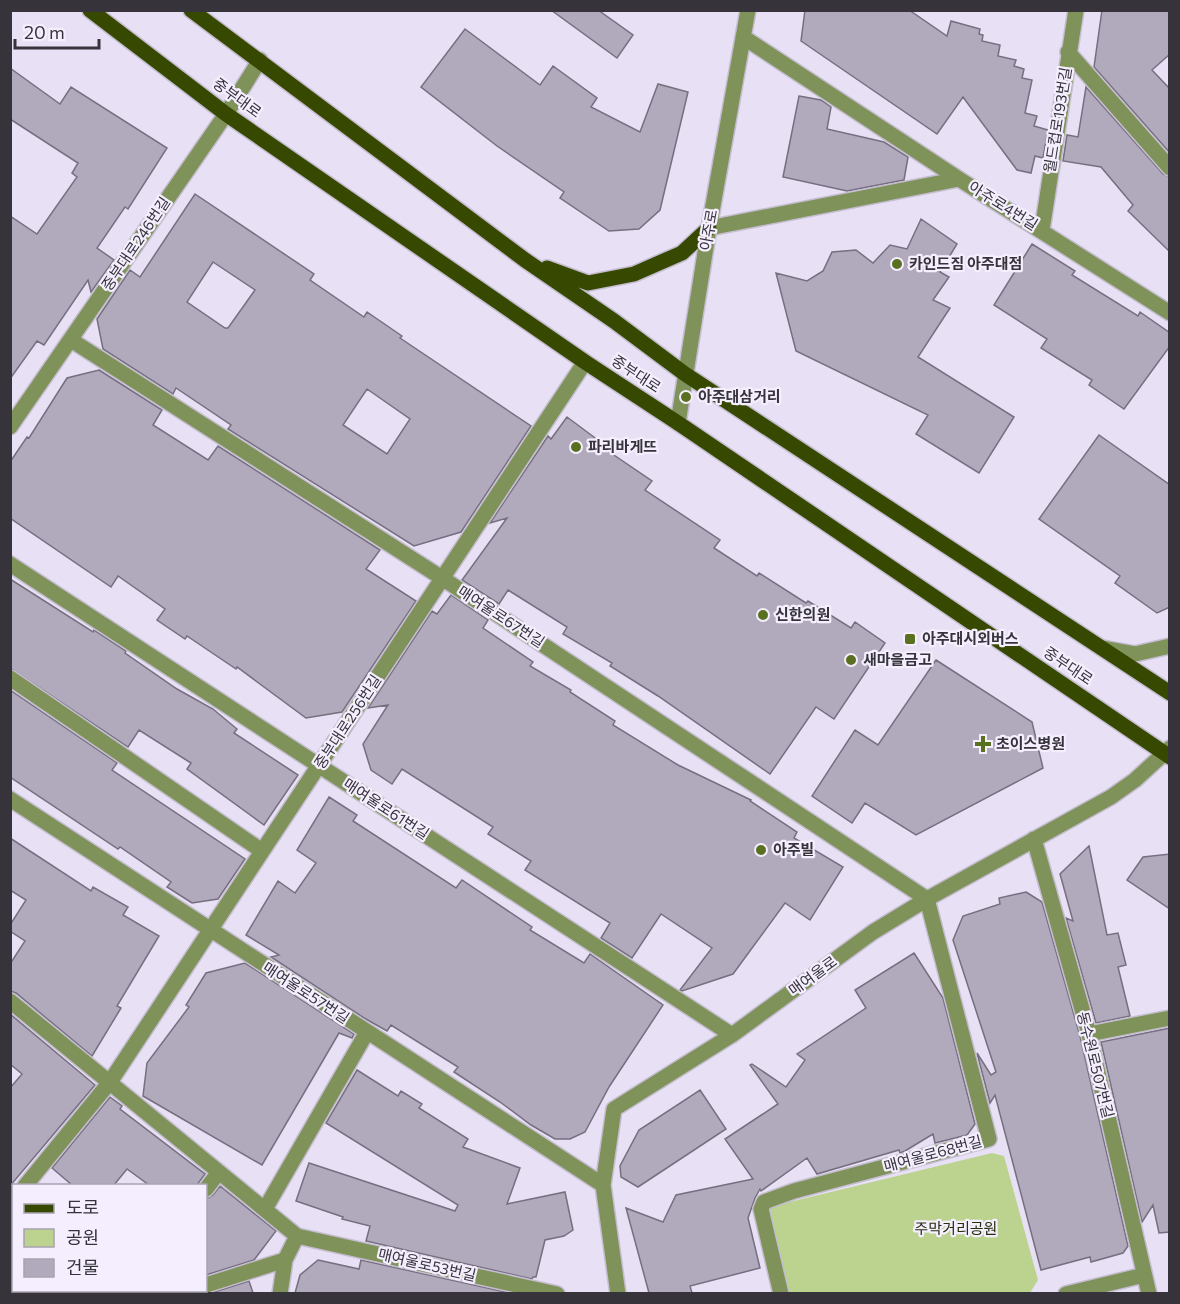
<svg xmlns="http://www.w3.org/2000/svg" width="1180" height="1304" viewBox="0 0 1180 1304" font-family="Commissioner,'Noto Sans KR',sans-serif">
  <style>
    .green { fill: #bbd38f }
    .building { fill: #b1a9bc; stroke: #766f80; stroke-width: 1.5; fill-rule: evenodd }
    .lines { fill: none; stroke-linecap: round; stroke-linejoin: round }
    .minor-casing { stroke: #c4bdcf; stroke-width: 18 }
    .major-casing { stroke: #c4bdcf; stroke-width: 18 }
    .minor { stroke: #7f9259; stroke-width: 15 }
    .major { stroke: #374900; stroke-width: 15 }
    .poi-dot { fill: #597020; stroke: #f4eefe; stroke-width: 2 }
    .labels { text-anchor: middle; stroke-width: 4.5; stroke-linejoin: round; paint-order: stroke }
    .street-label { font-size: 15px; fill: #36333b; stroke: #f4eefe }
    .poi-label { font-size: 15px; font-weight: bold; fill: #36333b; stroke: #f4eefe; text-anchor: start }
    .park-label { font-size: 15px; fill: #242f08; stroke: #f4eefe }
  </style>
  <rect width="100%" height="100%" fill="#e8e0f4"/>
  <path class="green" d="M992,1153L1004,1156L1038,1280L1030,1293H785L766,1216L769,1207Z"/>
  <path class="building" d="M551,10H598L633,35L617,58Z
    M805,10H909L947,36L951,21L980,29L979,34L983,35L982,41L1000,45L998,56L1016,60L1014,66L1024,69L1022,78L1032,80L1025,113L1037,116L1034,126L1048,130L1043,158L1035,156L1031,173L1017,170L963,97L937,134L801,41Z
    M1102,10H1170V54L1152,70L1170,89V153L1094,67Z
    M465,29L540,85L553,66L597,98L591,107L640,132L658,84L688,92L660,210L639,229L609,231L560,198L564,192L497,146L421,87Z
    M10,68L60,104L71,87L167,148L128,209L125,207L97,248L114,260L91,292L88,280L44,345L37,341L10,379V216L37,234L77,177L72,173L78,163L10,119Z
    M1086,87L1163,174L1170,177V252L1128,211L1133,205L1101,167L1063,161L1067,135L1078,137Z
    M799,96L821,100L831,107L827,129L884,142L908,157L904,180L847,191L783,177Z
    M195,194L314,274L310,280L364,317L367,312L402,336L400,338L531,426L461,532L414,546L228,429L231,425L176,388L173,394L103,349L97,319L130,270L140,277ZM213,262L255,290L228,328H225L187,302ZM367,389L410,419L387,454L343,425Z
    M921,219L957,244L940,272L949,277L933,300L950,308L918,357L1014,417L979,473L916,434L928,415L796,351L776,273L807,281L823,271L832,252L856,250L873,263L890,245L907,249Z
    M1032,244L1075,271L1072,275L1138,316L1140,312L1170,333V346L1124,409L1089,385L1092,380L1041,348L1047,339L994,305Z
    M99,370L162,410L153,425L208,460L218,446L380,550L366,569L416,601L342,712L306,718L237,667L236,669L187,636L185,639L157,620L165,609L118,576L111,587L10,518V462L27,437L29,438L67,378Z
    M567,417L610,449L608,451L652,481L645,490L720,540L714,548L757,576L759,573L806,603L808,601L851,628L855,622L885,643L834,719L816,707L770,774L658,696L610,666L612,663L563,634L567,627L508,590L499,604L462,580L507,518L490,523L548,436L551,439Z
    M1099,435L1170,485V607L1157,613L1115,583L1120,576L1039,519Z
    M10,579L93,632L94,630L126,651L125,653L177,689L213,709L237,729L234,733L298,775L264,825L187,769L191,763L139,730L128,747L10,668Z
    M451,595L488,620L483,628L533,662L530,666L571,690L570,692L615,721L613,725L678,765L751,800L750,801L797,832L794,838L843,867L810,920L785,903L733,974L682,991L680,990L712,948L661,914L632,958L601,938L610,923L525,870L531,861L488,834L493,827L402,769L392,784L371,770L363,744L388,705L368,708L432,611L437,614Z
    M936,660L1032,722L1043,768L916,835L865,803L852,823L812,796L855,730L878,745Z
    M10,690L117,763L112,770L245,859L218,899L192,903L167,887L171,882L120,847L118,849L10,777Z
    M329,797L357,815L353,821L456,888L462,880L532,927L530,930L584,963L590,954L663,1005L609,1087L585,1132L570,1139H555L531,1125L500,1102L454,1072L458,1067L391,1025L387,1031L364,1018L271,957L279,955L246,935L278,881L295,893L316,863L297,850Z
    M10,838L91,891L93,887L128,907L123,915L159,936L117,1006L121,1008L92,1056L16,993L10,991V964L25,941L10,931V925L26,900L10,890Z
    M1089,846L1107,935L1118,933L1126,965L1118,967L1130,1016L1096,1023L1066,918L1073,921L1060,874Z
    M1170,854V909L1127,880L1143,857Z
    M1026,892L1042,902L1080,1036L1128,1246L1123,1253L1091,1262L1090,1257L1041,1270L995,1095L990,1103L977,1053L991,1075L996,1072L953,940L963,916L1000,904L999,898Z
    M914,953L943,998L975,1124L967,1135L935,1143L933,1134L905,1151L900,1153L899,1150L817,1174L807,1158L761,1191L760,1189L755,1198L748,1218L760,1268L690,1286L692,1293H649L626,1208L663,1222L676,1195L753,1179L725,1139L778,1104L750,1065L752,1064L786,1087L805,1060L797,1054L866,1008L855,990Z
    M245,963L354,1034L352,1038L339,1033L262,1165L143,1096L147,1063L189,1007L186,1005L206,973Z
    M10,1014L95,1085L10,1186V1088L22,1074L10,1064Z
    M1170,1028V1232L1159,1233L1153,1205L1142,1222L1101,1042Z
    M357,1070L398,1096L401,1091L422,1104L419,1108L468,1139L463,1147L520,1168L507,1204L565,1192L573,1230L564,1236L545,1240L536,1277H533L532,1279L366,1241L370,1226L342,1219L343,1217L296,1201L309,1163L455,1211L458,1205L326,1123Z
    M700,1090L726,1129L638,1187L621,1177L620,1166L639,1130Z
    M110,1097L122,1106L120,1109L205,1174L197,1185H149L127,1169L114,1185H72L52,1168Z
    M220,1186L276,1231L254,1260L206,1275V1199L213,1195Z
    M318,1260L359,1269L361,1260L510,1293H295L300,1275Z
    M249,1281L253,1293H211Z"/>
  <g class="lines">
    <defs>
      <path id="minor" d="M743,37L959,179
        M1068,52L1170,168
        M709,228L959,179L1170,313
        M1042,230L1076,10
        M71,340L442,578L927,899L989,1139L794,1191L764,1202L761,1209L781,1294
        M678,423L709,228L748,10
        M10,427L226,114L260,60
        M10,564L732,1035
        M1102,648L1135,654L1170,646
        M10,678L262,851
        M10,799L603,1185
        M1034,839L1089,1034L1149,1294
        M10,1001L297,1236L557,1294
        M1089,1034L1170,1018
        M25,1186L110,1082L585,362
        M206,1189L219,1172
        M10,1203L14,1199
        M265,1209L367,1032
        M206,1285L285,1260
        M122,1294L124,1290
        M179,1294L189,1290
        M280,1294L285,1260L297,1236
        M618,1294L603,1185L614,1109L732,1035L873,932L927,899L1111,797L1135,780L1170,748
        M1066,1294L1144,1275"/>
      <path id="major" d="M90,10L226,114L585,362L678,423L1170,757
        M191,10L525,260L614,321L685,374L1170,693
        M547,268L588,283L634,274L682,253L709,228"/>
    </defs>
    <use href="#minor" class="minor-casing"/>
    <use href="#major" class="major-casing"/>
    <use href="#minor" class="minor"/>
    <use href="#major" class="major"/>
  </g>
  <g class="poi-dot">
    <circle cx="897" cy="264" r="6"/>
    <circle cx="686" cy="397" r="6"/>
    <circle cx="576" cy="447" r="6"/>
    <circle cx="763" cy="615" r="6"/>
    <rect x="904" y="633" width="12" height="12" rx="3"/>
    <circle cx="851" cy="660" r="6"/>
    <path d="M980 735h6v6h6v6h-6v6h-6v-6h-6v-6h6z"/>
    <circle cx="761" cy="850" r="6"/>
  </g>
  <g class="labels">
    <g class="street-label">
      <text transform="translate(237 98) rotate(36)" y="5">중부대로</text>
      <text transform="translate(1058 120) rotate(-81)" y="5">월드컵로193번길</text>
      <text transform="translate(1003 206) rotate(32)" y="5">아주로4번길</text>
      <text transform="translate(709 230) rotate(-80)" y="5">아주로</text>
      <text transform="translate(136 244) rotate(-56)" y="5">중부대로246번길</text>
      <text transform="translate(636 374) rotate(33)" y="5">중부대로</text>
      <text transform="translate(501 617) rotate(33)" y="5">매여울로67번길</text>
      <text transform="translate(1068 666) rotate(34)" y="5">중부대로</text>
      <text transform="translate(348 722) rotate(-57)" y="5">중부대로256번길</text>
      <text transform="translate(386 809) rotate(33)" y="5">매여울로61번길</text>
      <text transform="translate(813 976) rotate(-36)" y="5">매여울로</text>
      <text transform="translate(306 993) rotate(33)" y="5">매여울로57번길</text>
      <text transform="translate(1095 1065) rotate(76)" y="5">동수원로507번길</text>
      <text transform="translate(933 1154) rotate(-15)" y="5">매여울로68번길</text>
      <text transform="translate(427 1265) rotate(13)" y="5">매여울로53번길</text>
    </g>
    <g class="poi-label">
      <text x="909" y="269">카인드짐 아주대점</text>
      <text x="698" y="402">아주대삼거리</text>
      <text x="588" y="452">파리바게뜨</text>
      <text x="775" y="620">신한의원</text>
      <text x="922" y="644">아주대시외버스</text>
      <text x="863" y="665">새마을금고</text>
      <text x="996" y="749">초이스병원</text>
      <text x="773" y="855">아주빌</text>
    </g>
    <g class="park-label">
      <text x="956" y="1234">주막거리공원</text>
    </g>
  </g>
  <rect width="1180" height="1304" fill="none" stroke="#36333b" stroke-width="24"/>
  <rect x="12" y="1184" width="195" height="108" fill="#f4eefe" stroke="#a8a3b0" stroke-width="1.5"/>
  <rect x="24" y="1204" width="30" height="9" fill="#374900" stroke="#a8a3b0" stroke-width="1.5"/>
  <text x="66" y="1214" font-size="18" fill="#36333b">도로</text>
  <rect x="24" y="1229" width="30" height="18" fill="#bbd38f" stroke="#a8a3b0" stroke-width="1.5"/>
  <text x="66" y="1244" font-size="18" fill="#36333b">공원</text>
  <rect x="24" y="1259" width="30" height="18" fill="#b1a9bc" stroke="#a8a3b0" stroke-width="1.5"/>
  <text x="66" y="1274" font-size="18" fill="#36333b">건물</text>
  <path d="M15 39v9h84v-9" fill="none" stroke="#36333b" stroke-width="3"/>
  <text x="24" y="39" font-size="18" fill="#36333b" stroke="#f4eefe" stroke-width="4.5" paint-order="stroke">20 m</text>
</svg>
